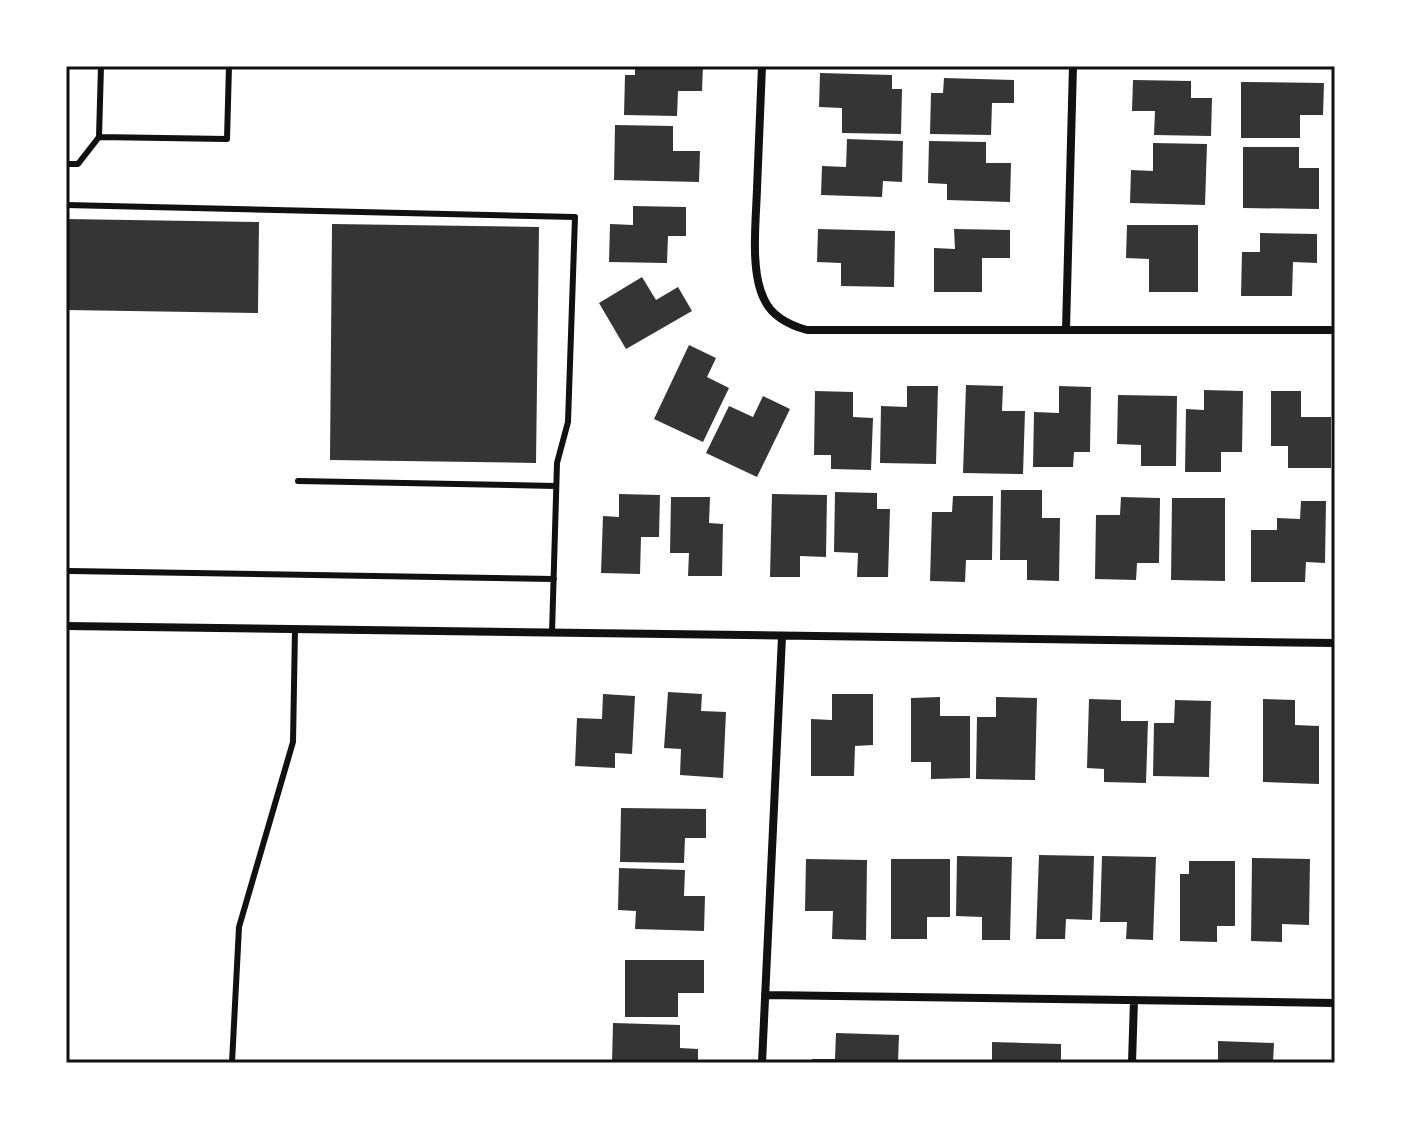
<svg xmlns="http://www.w3.org/2000/svg" width="1401" height="1129" viewBox="0 0 1401 1129" font-family="Quicksand,sans-serif">
  <style>
    .building { fill: #353535 }
    .lines { fill: none; stroke-linecap: round; stroke-linejoin: round }
    .service { stroke: #111; stroke-width: 6 }
    .minor { stroke: #111; stroke-width: 8 }
    .neatline { fill: none; stroke: #111; stroke-width: 3 }
  </style>
  <rect width="100%" height="100%" fill="#fff"/>
  <path class="building" d="M635,66H703L702,91H678L677,116L624,115L625,75H635Z
    M820,73L892,75V89H902L901,134L842,133V108L819,107Z
    M944,78L1014,80V103H992L991,135L930,134L931,93H943Z
    M1133,80L1191,81V98H1212L1211,136L1154,135L1155,111H1132Z
    M1241,82L1324,83L1323,115H1300V138H1241Z
    M615,125L673,126V151H700L699,182L614,180Z
    M847,139L903,141L902,182L883,181L882,197L821,195L822,166L846,167Z
    M929,141L986,142V163H1011L1010,202L947,200V184L928,183Z
    M1153,143L1207,144L1205,205L1130,203L1131,170L1153,171Z
    M1243,147H1299V168H1319V209L1243,208Z
    M633,206L686,207V236H668L667,263L609,262L610,224L633,225Z
    M66,219L259,222L258,313L66,310Z
    M332,224L539,227L536,463L330,460Z
    M1127,225H1198V292H1149V259L1126,258Z
    M818,229L895,231L894,287L841,286V263L817,262Z
    M954,229L1010,230V258H982V292H934V248L955,249Z
    M1260,233L1317,234V263L1293,262L1292,296H1241L1242,252H1260Z
    M642,277L656,300L678,287L692,311L626,349L599,303Z
    M689,345L716,358L707,377L729,388L703,442L654,419Z
    M966,385L1003,386L1002,411H1025L1023,474L963,473Z
    M907,386H938L936,464L880,463L881,406L907,407Z
    M1059,386L1091,387L1090,452H1074L1073,467H1033L1034,412L1059,413Z
    M1204,390L1243,391L1242,452H1221V472H1185L1186,409L1204,410Z
    M815,391L853,392V417L873,418L871,470L831,469V455H814Z
    M1271,391H1301V417H1331V468H1288V446H1271Z
    M1118,395L1177,396L1176,466H1141V445L1117,444Z
    M763,396L790,409L757,477L706,453L729,406L753,417Z
    M1001,490H1042V518H1060L1059,581L1027,580V560H1000Z
    M835,492L877,493V509H890L888,577H857L858,553L834,552Z
    M619,494L660,495L659,537H641L640,574L601,573L603,516L619,517Z
    M772,494L827,495L826,557L800,556V577H770Z
    M953,496H993L992,560H966L965,582L930,581L932,512H952Z
    M671,497H710L709,523L723,524L722,576H688L689,553H670Z
    M1121,497L1160,498L1159,563H1137L1136,580L1095,579L1096,515H1120Z
    M1172,498H1225V581L1171,580Z
    M1301,501H1326L1325,563L1306,562L1305,582H1251V530H1277V518L1300,519Z
    M668,692L702,694L701,711L726,712L723,778L680,775L681,749L664,748Z
    M603,694L635,696L632,754L615,753V768L575,766L577,718L602,719Z
    M832,694H873V745L855,746L854,776H811V719L832,720Z
    M940,697V716H970V778L931,779V762H911V698Z
    M996,697L1037,698L1035,780L976,779L977,717H996Z
    M1089,699L1121,700V721H1148L1146,783L1104,782V769L1087,768Z
    M1263,699L1295,700V725L1319,726V784L1263,782Z
    M1175,700L1211,701L1209,777L1153,776L1154,723H1174Z
    M621,808L706,809V838H685L684,863L620,862Z
    M1039,855L1094,856L1092,920L1066,919L1065,939H1036Z
    M957,856L1012,857L1010,940H982V917L956,916Z
    M1102,856L1156,857L1153,940L1126,939L1127,922H1100Z
    M1252,858L1310,859L1309,925L1282,924V942L1251,941Z
    M806,859L867,860L866,940L832,939L833,911H805Z
    M891,859H950V917H927V939H891Z
    M1189,861H1235V926H1217V942L1180,941V874H1189Z
    M619,868L685,870L684,896H705L704,931L635,929L636,911L618,910Z
    M625,960H704V993H678V1017H625Z
    M613,1023L680,1025V1048L698,1049V1063H612Z
    M836,1033L899,1035L898,1063H812V1059H835Z
    M1218,1041L1274,1043L1273,1063H1218Z
    M992,1042L1061,1044V1063H992Z"/>
  <g class="lines">
    <path class="service" d="M99,137L227,139L229,66
      M66,164H78L99,137L101,66
      M66,205L575,217L568,422L557,463L552,633
      M298,481L556,486
      M69,571L554,579
      M232,1063L239,927L293,742L295,629"/>
    <path class="minor" d="M762,66C760,107 759,148 757,189C756,221 750,271 764,299C772,317 789,325 807,330H1335
      M1066,329L1073,66
      M66,626L1335,643
      M765,995L1335,1003
      M762,1063L782,637
      M1132,1063L1134,1000"/>
  </g>
  <rect width="1401" height="1129" fill="none" stroke="#ffffff" stroke-width="136"/>
  <rect x="68" y="68" width="1265" height="993" class="neatline"/>
</svg>
